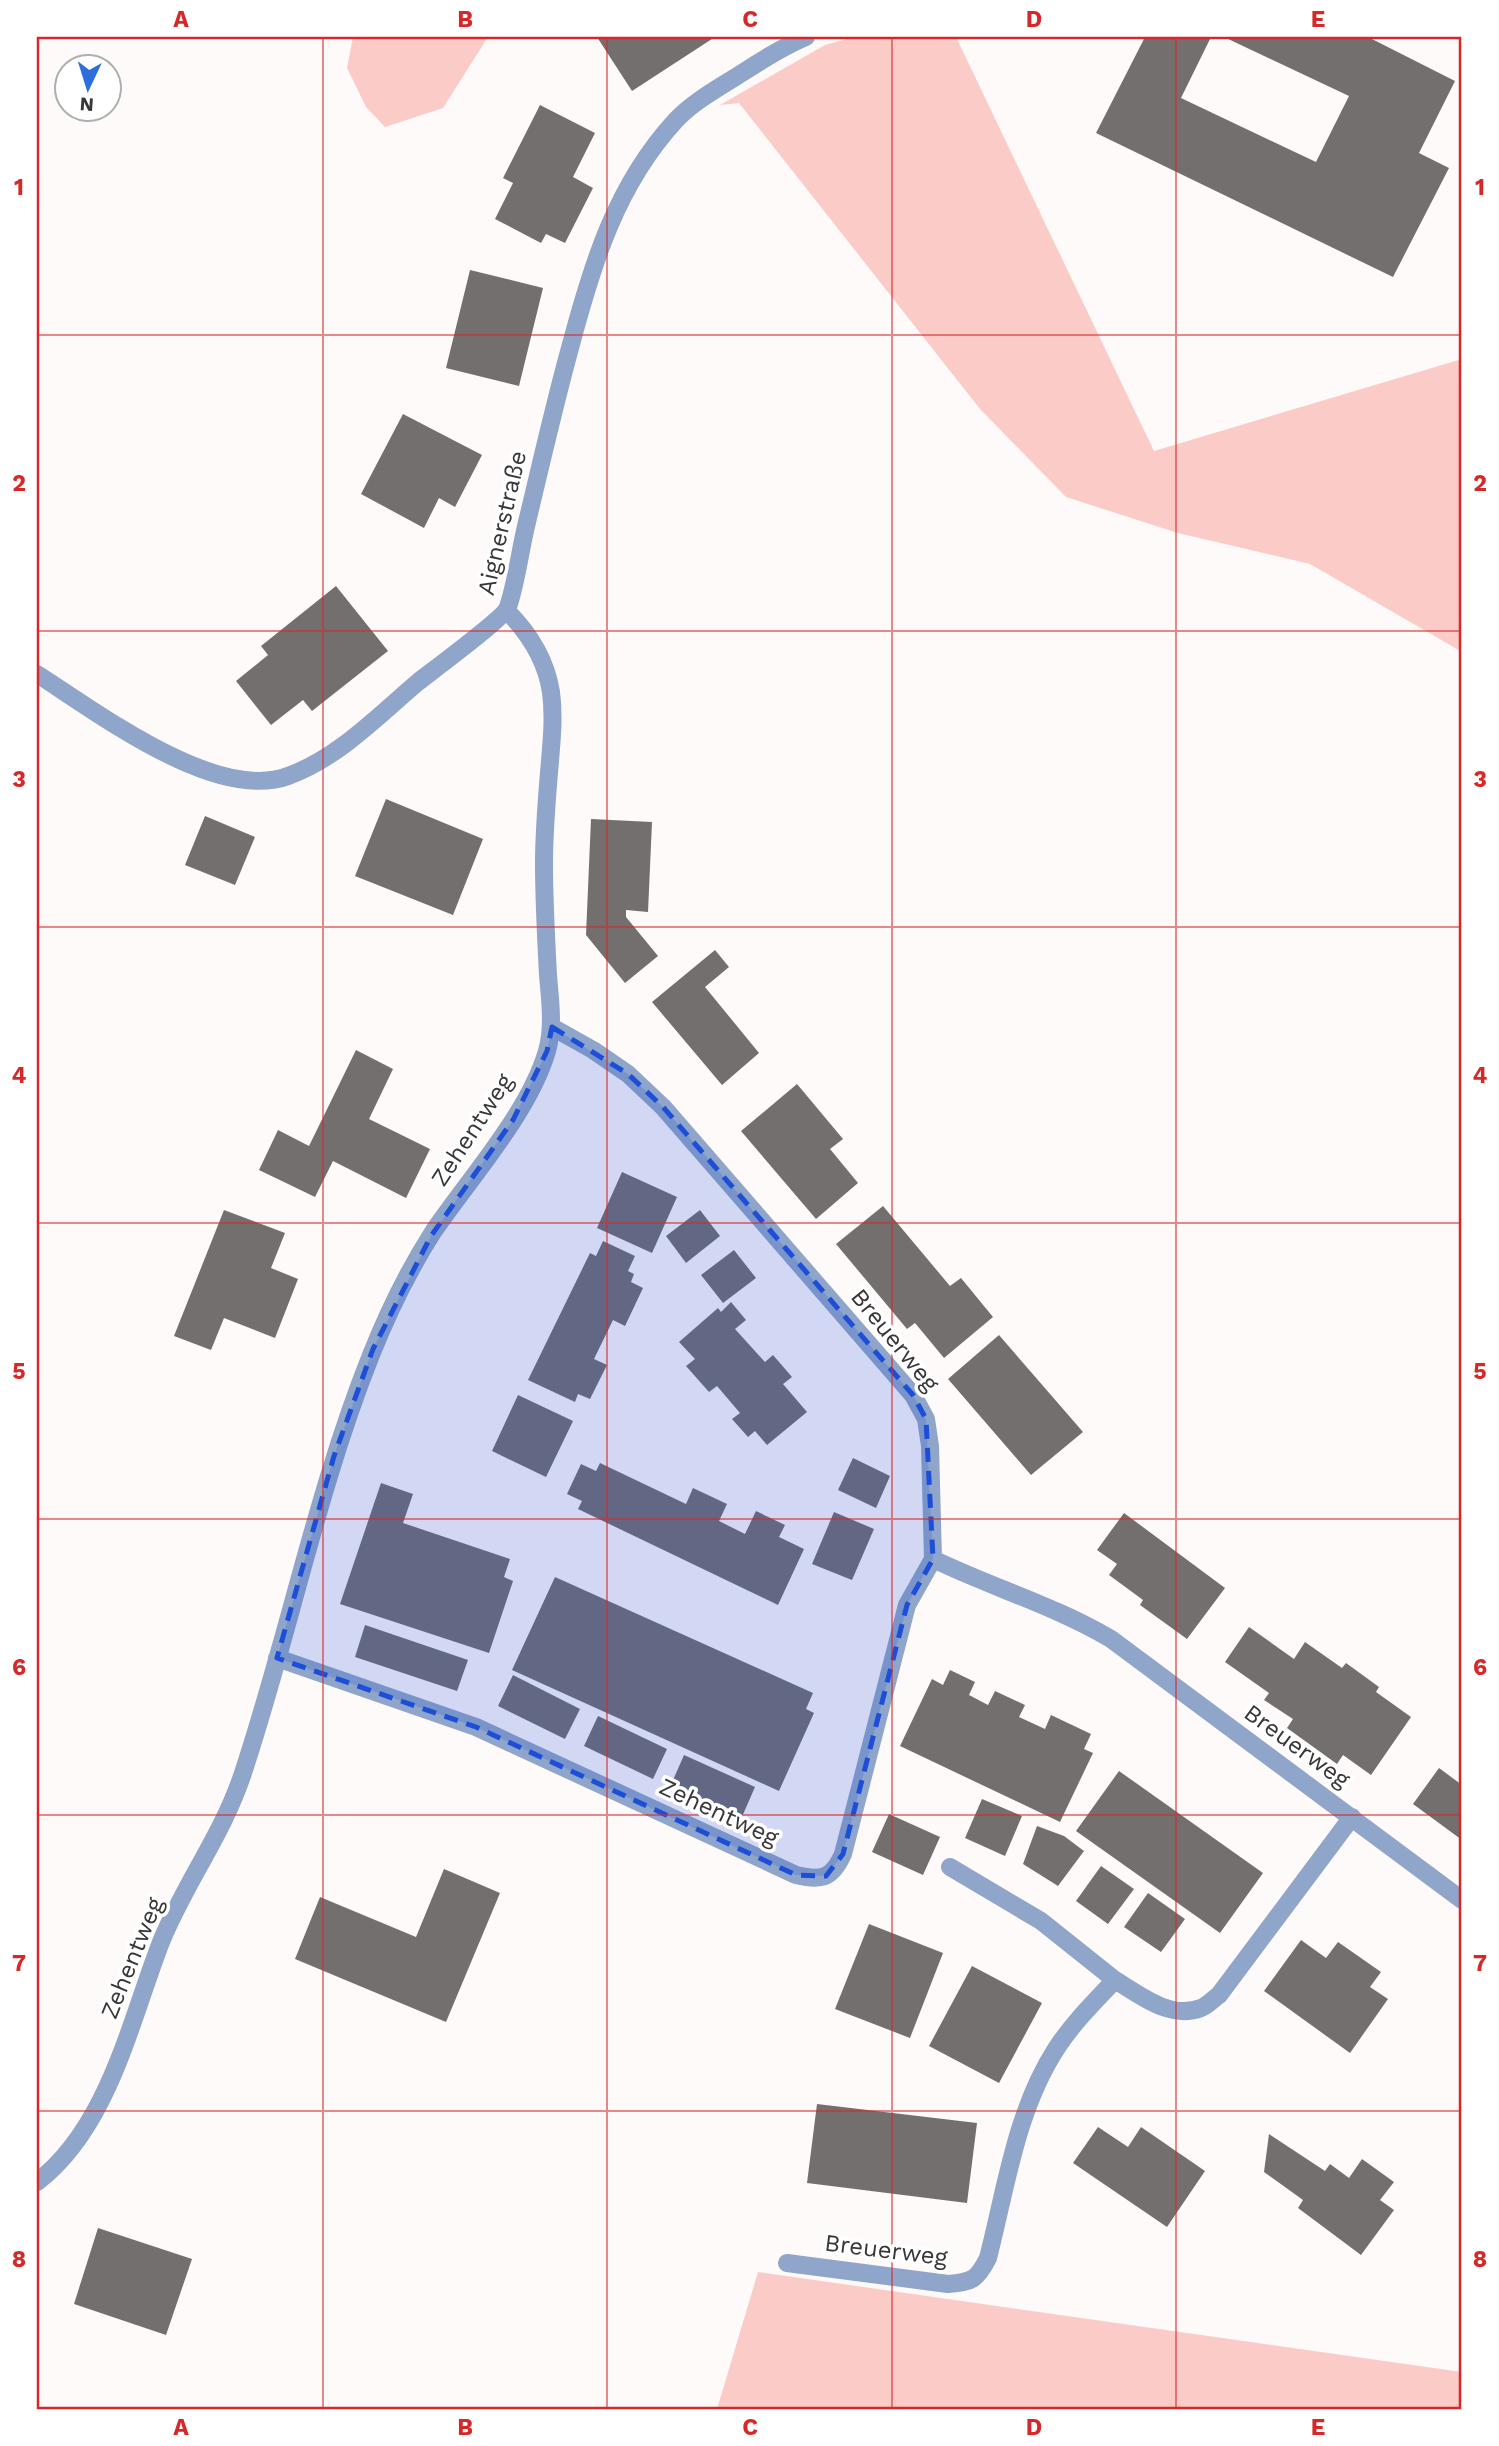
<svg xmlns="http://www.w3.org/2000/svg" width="1499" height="2446" viewBox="0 0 1499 2446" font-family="'Work Sans',sans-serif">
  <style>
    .green { fill: #fbcbc7 }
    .building { fill: #736f6f }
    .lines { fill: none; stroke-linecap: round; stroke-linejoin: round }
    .minor { stroke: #8fa5c9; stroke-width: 18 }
    .marked { fill: #1d4ed8; fill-opacity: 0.2; stroke: #1d4ed8; stroke-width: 5; stroke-dasharray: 14 9; stroke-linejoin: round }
    .grid { fill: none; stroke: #d62828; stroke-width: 2; stroke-opacity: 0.55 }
    .labels { text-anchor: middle; stroke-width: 7; stroke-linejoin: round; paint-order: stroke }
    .street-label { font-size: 24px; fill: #383636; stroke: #fff }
    .neatline { fill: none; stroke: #d62828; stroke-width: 2.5 }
    .grid-label { font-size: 23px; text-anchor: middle; font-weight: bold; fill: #d62828 }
  </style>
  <rect width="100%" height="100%" fill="#fffafa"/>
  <path class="green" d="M353,37H488L443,108L385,127L366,107L347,68Z
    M854,37H956L1154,451L1462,359V652L1310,564L1178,533L1066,497L980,409L739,103L720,105L825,45Z
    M758,2272L1462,2372V2409H717Z"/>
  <path class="building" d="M597,37H715L632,91Z
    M1145,37H1211L1181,98L1316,162L1349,96L1224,37H1368L1455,81L1419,153L1449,168L1393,277L1096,133Z
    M540,105L595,133L573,177L593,188L565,243L546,234L541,243L495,219L513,183L503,178Z
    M470,270L543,288L519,386L446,368Z
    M403,414L482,455L455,507L439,498L424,528L361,494Z
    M336,586L388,651L312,711L303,700L271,725L236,681L268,655L261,646Z
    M386,799L483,839L453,915L355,876Z
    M205,816L255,837L235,885L185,865Z
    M591,819L652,822L648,912L626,910V917L658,956L625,983L586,935Z
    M715,950L729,967L705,987L759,1053L722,1085L652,1002Z
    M356,1050L393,1069L369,1119L430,1149L406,1198L333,1161L315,1197L259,1170L278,1130L309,1146Z
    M797,1084L843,1139L830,1149L858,1183L816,1219L741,1131Z
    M622,1172L677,1197L652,1253L597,1228Z
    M883,1206L950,1286L961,1278L993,1317L944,1358L915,1323L907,1329L836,1244Z
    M224,1210L285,1233L271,1268L298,1279L275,1338L224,1318L211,1350L174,1336Z
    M700,1210L720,1236L686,1263L666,1236Z
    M603,1241L635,1256L628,1271L634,1274L631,1282L643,1288L625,1326L613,1320L594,1359L607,1365L590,1399L578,1394L575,1402L528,1380L590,1253L596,1256Z
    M734,1250L756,1278L723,1303L701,1275Z
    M731,1302L746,1320L735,1329L765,1362L773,1355L792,1377L783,1384L807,1412L767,1445L755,1431L748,1437L732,1419L740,1413L717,1386L709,1392L686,1366L695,1359L679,1342L718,1308L721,1312Z
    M999,1335L1083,1432L1031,1475L948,1379Z
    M518,1395L573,1421L546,1477L492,1451Z
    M853,1458L890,1476L876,1508L838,1490Z
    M600,1463L686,1504L693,1488L727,1504L719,1521L745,1534L756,1511L785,1525L779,1537L804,1549L778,1605L578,1509L582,1501L567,1494L581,1464L596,1471Z
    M381,1483L413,1494L403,1523L510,1559L504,1577L513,1581L489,1653L340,1604Z
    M834,1512L874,1529L852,1580L812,1564Z
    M1124,1513L1225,1588L1187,1639L1140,1605L1143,1600L1109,1575L1117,1564L1097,1550Z
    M555,1577L813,1693L806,1709L814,1713L779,1791L512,1670Z
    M365,1625L468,1660L457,1691L355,1657Z
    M1249,1627L1294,1659L1305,1642L1342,1668L1346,1663L1379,1687L1376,1692L1411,1717L1371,1775L1343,1755L1337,1764L1287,1728L1293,1719L1264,1700L1269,1693L1225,1662Z
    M950,1670L975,1682L969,1695L988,1705L995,1691L1025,1705L1019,1717L1045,1729L1051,1715L1091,1734L1084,1749L1093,1753L1060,1822L900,1746L932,1679L943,1685Z
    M513,1675L580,1709L565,1739L498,1706Z
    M598,1716L667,1749L653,1779L584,1746Z
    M684,1755L755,1787L741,1819L670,1787Z
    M1439,1768L1462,1785V1840L1413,1804Z
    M1119,1771L1263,1873L1220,1933L1076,1831Z
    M982,1799L1022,1816L1005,1856L965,1838Z
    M889,1814L940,1837L923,1875L872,1852Z
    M1037,1826L1064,1836L1084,1851L1058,1886L1023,1864Z
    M1101,1866L1134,1889L1108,1924L1076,1901Z
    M444,1869L500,1893L446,2022L295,1959L320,1897L416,1937Z
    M1148,1893L1185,1919L1161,1952L1124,1927Z
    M869,1924L943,1953L910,2038L835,2009Z
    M1301,1940L1326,1958L1338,1942L1381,1972L1370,1987L1388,1999L1350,2053L1264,1991Z
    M972,1966L1042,2003L999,2083L929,2046Z
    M817,2104L977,2123L967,2203L807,2183Z
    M1098,2127L1128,2147L1141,2127L1205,2171L1167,2227L1073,2163Z
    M1269,2134L1325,2171L1330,2164L1349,2178L1362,2159L1394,2182L1380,2200L1394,2210L1361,2255L1298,2208L1303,2200L1264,2172Z
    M98,2228L192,2259L166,2335L74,2304Z"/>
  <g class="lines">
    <path class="minor" d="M37,674C97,712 216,803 288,776C338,758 378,716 418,682C432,671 504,618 508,607C517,580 520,550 527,522C541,464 554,406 570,348C592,265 616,185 676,120C694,101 720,87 742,73C762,60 784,46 806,37
      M552,1027L593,1050L628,1074L663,1107L913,1395L926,1419L930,1446L933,1559C993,1588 1053,1605 1111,1639L1462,1900
      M277,1658L476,1727L796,1875C821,1881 832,1879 843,1854L907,1605L933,1559
      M950,1867L1041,1921L1115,1980
      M37,2182C108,2128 130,2022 161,1942C185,1883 223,1834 243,1773C289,1634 317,1490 371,1355C387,1315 410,1268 433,1232C469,1179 529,1113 547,1051C554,1026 550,1000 548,975C546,938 544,901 544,863C544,829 547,795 550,761C552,738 554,715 551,692C546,660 530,634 507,611
      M787,2263L948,2284C972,2282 977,2280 988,2258C1006,2188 1016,2111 1056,2049C1072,2024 1094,2002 1115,1980C1140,1995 1170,2020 1201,2008C1207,2006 1213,1999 1219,1995L1352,1817"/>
  </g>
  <path class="marked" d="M552,1027L628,1074L663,1107L913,1395L926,1419L933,1559L907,1605L843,1854L826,1876L796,1875L476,1727L277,1658L334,1456L373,1349L431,1236L513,1120L547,1051Z"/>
  <path class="grid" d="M323,37V2409M607,37V2409M892,37V2409M1176,37V2409M37,335H1462M37,631H1462M37,927H1462M37,1223H1462M37,1519H1462M37,1815H1462M37,2111H1462"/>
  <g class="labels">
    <g class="street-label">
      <text transform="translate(502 523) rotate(-77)" y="8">Aignerstraße</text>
      <text transform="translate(472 1130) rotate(-57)" y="8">Zehentweg</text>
      <text transform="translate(895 1340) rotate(51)" y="8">Breuerweg</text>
      <text transform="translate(1297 1746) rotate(36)" y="8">Breuerweg</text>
      <text transform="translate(719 1812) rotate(25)" y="8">Zehentweg</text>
      <text transform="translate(132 1958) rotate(-68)" y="8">Zehentweg</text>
      <text transform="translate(886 2250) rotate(7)" y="8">Breuerweg</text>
    </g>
  </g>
  <rect width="1499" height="2446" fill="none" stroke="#ffffff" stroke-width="77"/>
  <g transform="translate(88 88) rotate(184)"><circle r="33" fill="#ffffff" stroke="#afafaf" stroke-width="2"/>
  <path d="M0-5L12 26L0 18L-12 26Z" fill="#2c6fdc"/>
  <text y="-10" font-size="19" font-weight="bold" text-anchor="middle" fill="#383636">N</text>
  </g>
  <rect x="38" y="38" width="1422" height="2370" class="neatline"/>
  <g class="grid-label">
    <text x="181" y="27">A</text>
    <text x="465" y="27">B</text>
    <text x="750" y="27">C</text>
    <text x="1034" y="27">D</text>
    <text x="1318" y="27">E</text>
    <text x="19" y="195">1</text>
    <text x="1480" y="195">1</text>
    <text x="19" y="491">2</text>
    <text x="1480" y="491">2</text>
    <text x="19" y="787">3</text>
    <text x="1480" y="787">3</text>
    <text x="19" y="1083">4</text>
    <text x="1480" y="1083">4</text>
    <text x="19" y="1379">5</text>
    <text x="1480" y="1379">5</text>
    <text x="19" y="1675">6</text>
    <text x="1480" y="1675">6</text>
    <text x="19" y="1971">7</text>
    <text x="1480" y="1971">7</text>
    <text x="19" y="2267">8</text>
    <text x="1480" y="2267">8</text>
    <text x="181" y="2435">A</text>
    <text x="465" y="2435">B</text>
    <text x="750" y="2435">C</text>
    <text x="1034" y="2435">D</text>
    <text x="1318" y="2435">E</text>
  </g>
</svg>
